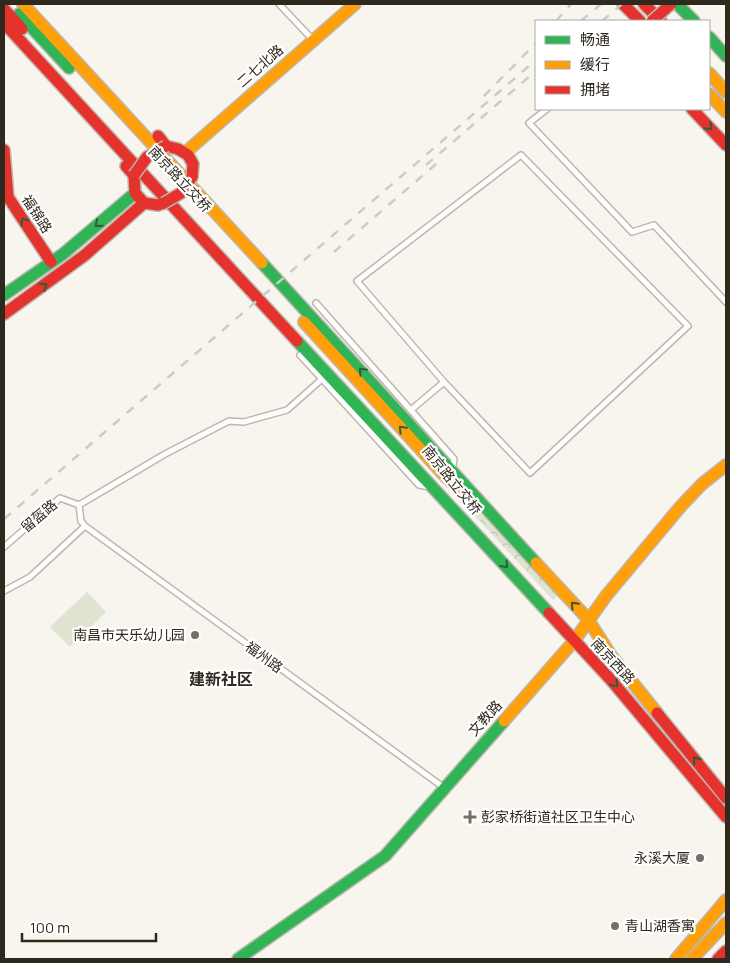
<svg xmlns="http://www.w3.org/2000/svg" width="730" height="963" viewBox="0 0 730 963" font-family="Manrope,'Noto Sans SC',sans-serif">
  <style>
    .forest { fill: url(#forest-crowns) }
    .pitch { fill: #dfe4d1 }
    .lines { fill: none; stroke-linecap: round; stroke-linejoin: round }
    .lane-casing { stroke: #bcb7af; stroke-width: 8 }
    .fast-casing { stroke: #bcb7af; stroke-width: 14 }
    .slow-casing { stroke: #bcb7af; stroke-width: 14 }
    .jam-casing { stroke: #bcb7af; stroke-width: 14 }
    .lane { stroke: #fefdfc; stroke-width: 5 }
    .fast { stroke: #30b455; stroke-width: 11 }
    .slow { stroke: #ff9f0a; stroke-width: 11 }
    .jam { stroke: #e5322d; stroke-width: 11 }
    .rail { stroke: #cdcbc9; stroke-width: 2.5; stroke-dasharray: 9 9; stroke-linecap: butt }
    .jam-bridge-casing { stroke: #bcb7af; stroke-width: 14; stroke-linecap: butt }
    .jam-bridge { stroke: #e5322d; stroke-width: 11 }
    .oneway { stroke: #2f6033 }
    .poi-dot { fill: #756f66; stroke: #fff; stroke-width: 2 }
    .labels { text-anchor: middle; stroke-width: 4.5; stroke-linejoin: round; paint-order: stroke }
    .street-label { font-size: 14px; fill: #2f281c; stroke: #fff }
    .poi-label { font-size: 14px; fill: #2f281c; stroke: #fff; text-anchor: end }
    .quarter-label { font-size: 16px; font-weight: bold; fill: #2f281c; stroke: #fff }
  </style>
  <defs>
    <pattern id="forest-crowns" width="20" height="18" patternUnits="userSpaceOnUse" patternTransform="scale(1.25)"><rect width="20" height="18" fill="#dfe4d1"/><path d="M2 6a3 3 0 1 1 6 0M12 15a3 3 0 1 1 6 0" fill="none" stroke="#c0c4b3"/></pattern>
  </defs>
  <rect width="100%" height="100%" fill="#f8f4ee"/>
  <path class="forest" d="M467,499L558,596L553,600L463,503Z"/>
  <path class="pitch" d="M87,592L106,612L70,647L50,627Z"/>
  <g class="lines">
    <defs>
      <path id="lane" d="M279,4L313,40
        M547,109L529,123L632,232L654,225L726,302
        M316,303L454,459L453,466
        M300,355L419,485L429,487
        M411,410L444,382L530,473L688,326L521,155L357,281L444,382
        M85,526L443,787
        M4,547L60,498L79,505
        M4,591L30,577L85,526L81,521L79,505L165,454L229,421L244,422L287,410L322,379"/>
      <path id="fast" d="M677,4L694,21
        M19,14L69,68
        M709,37L726,56
        M262,263L536,563
        M4,295L63,254L135,193
        M297,341L549,613
        M238,959L385,856L504,721"/>
      <path id="slow" d="M23,4L262,263
        M709,73L726,92
        M709,94L726,112
        M186,152L355,4
        M304,322L445,476L460,489
        M536,563L587,618L612,657L657,713
        M504,721L574,641L606,596L681,506L702,484L726,465
        M676,959L726,900
        M692,959L726,923"/>
      <path id="jam" d="M623,4L640,21
        M644,4L661,21
        M4,9L22,29
        M4,23L297,341
        M692,109L726,145
        M158,136L166,146L178,149L188,155L193,164L192,177
        M4,150L8,197L51,262
        M126,166L134,175L135,193L144,203L158,205L164,203
        M4,314L85,255L144,203
        M549,613L611,680L726,817
        M657,713L726,798
        M718,959L726,951"/>
    </defs>
    <use href="#lane" class="lane-casing"/>
    <use href="#fast" class="fast-casing"/>
    <use href="#slow" class="slow-casing"/>
    <use href="#jam" class="jam-casing"/>
    <use href="#lane" class="lane"/>
    <use href="#fast" class="fast"/>
    <use href="#slow" class="slow"/>
    <use href="#jam" class="jam"/>
    <path class="rail" d="M556,21L571,4
      M581,21L601,4
      M602,21L622,4
      M484,96L536,43
      M426,165L536,71
      M334,252L436,164
      M4,519L536,60"/>
    <defs>
      <path id="jam-bridge" d="M652,21L671,4
        M134,175L147,157L166,146
        M164,203L181,193L192,177"/>
    </defs>
    <use href="#jam-bridge" class="jam-bridge-casing"/>
    <use href="#jam-bridge" class="jam-bridge"/>
  </g>
  <defs><path id="oneway-chevron" d="M-2-3.5L2.5 0L-2 3.5" fill="none" stroke-width="1.6" stroke-linecap="round" stroke-linejoin="round" transform="scale(1.25)"/></defs>
  <g class="oneway">
    <use href="#oneway-chevron" transform="translate(709 127) rotate(47)"/>
    <use href="#oneway-chevron" transform="translate(24 221) rotate(-123)"/>
    <use href="#oneway-chevron" transform="translate(98 224) rotate(140)"/>
    <use href="#oneway-chevron" transform="translate(44 286) rotate(-35)"/>
    <use href="#oneway-chevron" transform="translate(362 371) rotate(-133)"/>
    <use href="#oneway-chevron" transform="translate(402 429) rotate(-133)"/>
    <use href="#oneway-chevron" transform="translate(505 565) rotate(48)"/>
    <use href="#oneway-chevron" transform="translate(574 605) rotate(-133)"/>
    <use href="#oneway-chevron" transform="translate(615 684) rotate(49)"/>
    <use href="#oneway-chevron" transform="translate(696 760) rotate(-129)"/>
  </g>
  <g class="poi-dot">
    <circle cx="195" cy="635" r="5"/>
    <path d="M467.5 809.5h5v5h5v5h-5v5h-5v-5h-5v-5h5z"/>
    <circle cx="700" cy="858" r="5"/>
    <circle cx="615" cy="926" r="5"/>
  </g>
  <g class="labels">
    <g class="street-label">
      <text transform="translate(260 66) rotate(-41)" y="5">二七北路</text>
      <text transform="translate(180 179) rotate(47)" y="5">南京路立交桥</text>
      <text transform="translate(37 214) rotate(57)" y="5">福锦路</text>
      <text transform="translate(452 480) rotate(51)" y="5">南京路立交桥</text>
      <text transform="translate(39 516) rotate(-40)" y="5">留盔路</text>
      <text transform="translate(264 657) rotate(36)" y="5">福州路</text>
      <text transform="translate(613 661) rotate(47)" y="5">南京西路</text>
      <text transform="translate(485 718) rotate(-48)" y="5">文教路</text>
    </g>
    <g class="poi-label">
      <text x="185" y="640">南昌市天乐幼儿园</text>
      <text x="481" y="822" text-anchor="start">彭家桥街道社区卫生中心</text>
      <text x="690" y="863">永溪大厦</text>
      <text x="625" y="931" text-anchor="start">青山湖香寓</text>
    </g>
    <g class="quarter-label">
      <text x="221" y="685">建新社区</text>
    </g>
  </g>
  <rect width="730" height="963" fill="none" stroke="#2f281c" stroke-width="10"/>
  <rect x="535" y="20" width="175" height="90" fill="#ffffff" stroke="#aca9a4"/>
  <rect x="545" y="36" width="25" height="8" fill="#30b455" stroke="#aca9a4"/>
  <text x="580" y="45" font-size="15" fill="#2f281c">畅通</text>
  <rect x="545" y="61" width="25" height="8" fill="#ff9f0a" stroke="#aca9a4"/>
  <text x="580" y="70" font-size="15" fill="#2f281c">缓行</text>
  <rect x="545" y="86" width="25" height="8" fill="#e5322d" stroke="#aca9a4"/>
  <text x="580" y="95" font-size="15" fill="#2f281c">拥堵</text>
  <path d="M22 933v8h134v-8" fill="none" stroke="#2f281c" stroke-width="2.5"/>
  <text x="30" y="933" font-size="15" fill="#2f281c" stroke="#ffffff" stroke-width="4" paint-order="stroke">100 m</text>
</svg>
